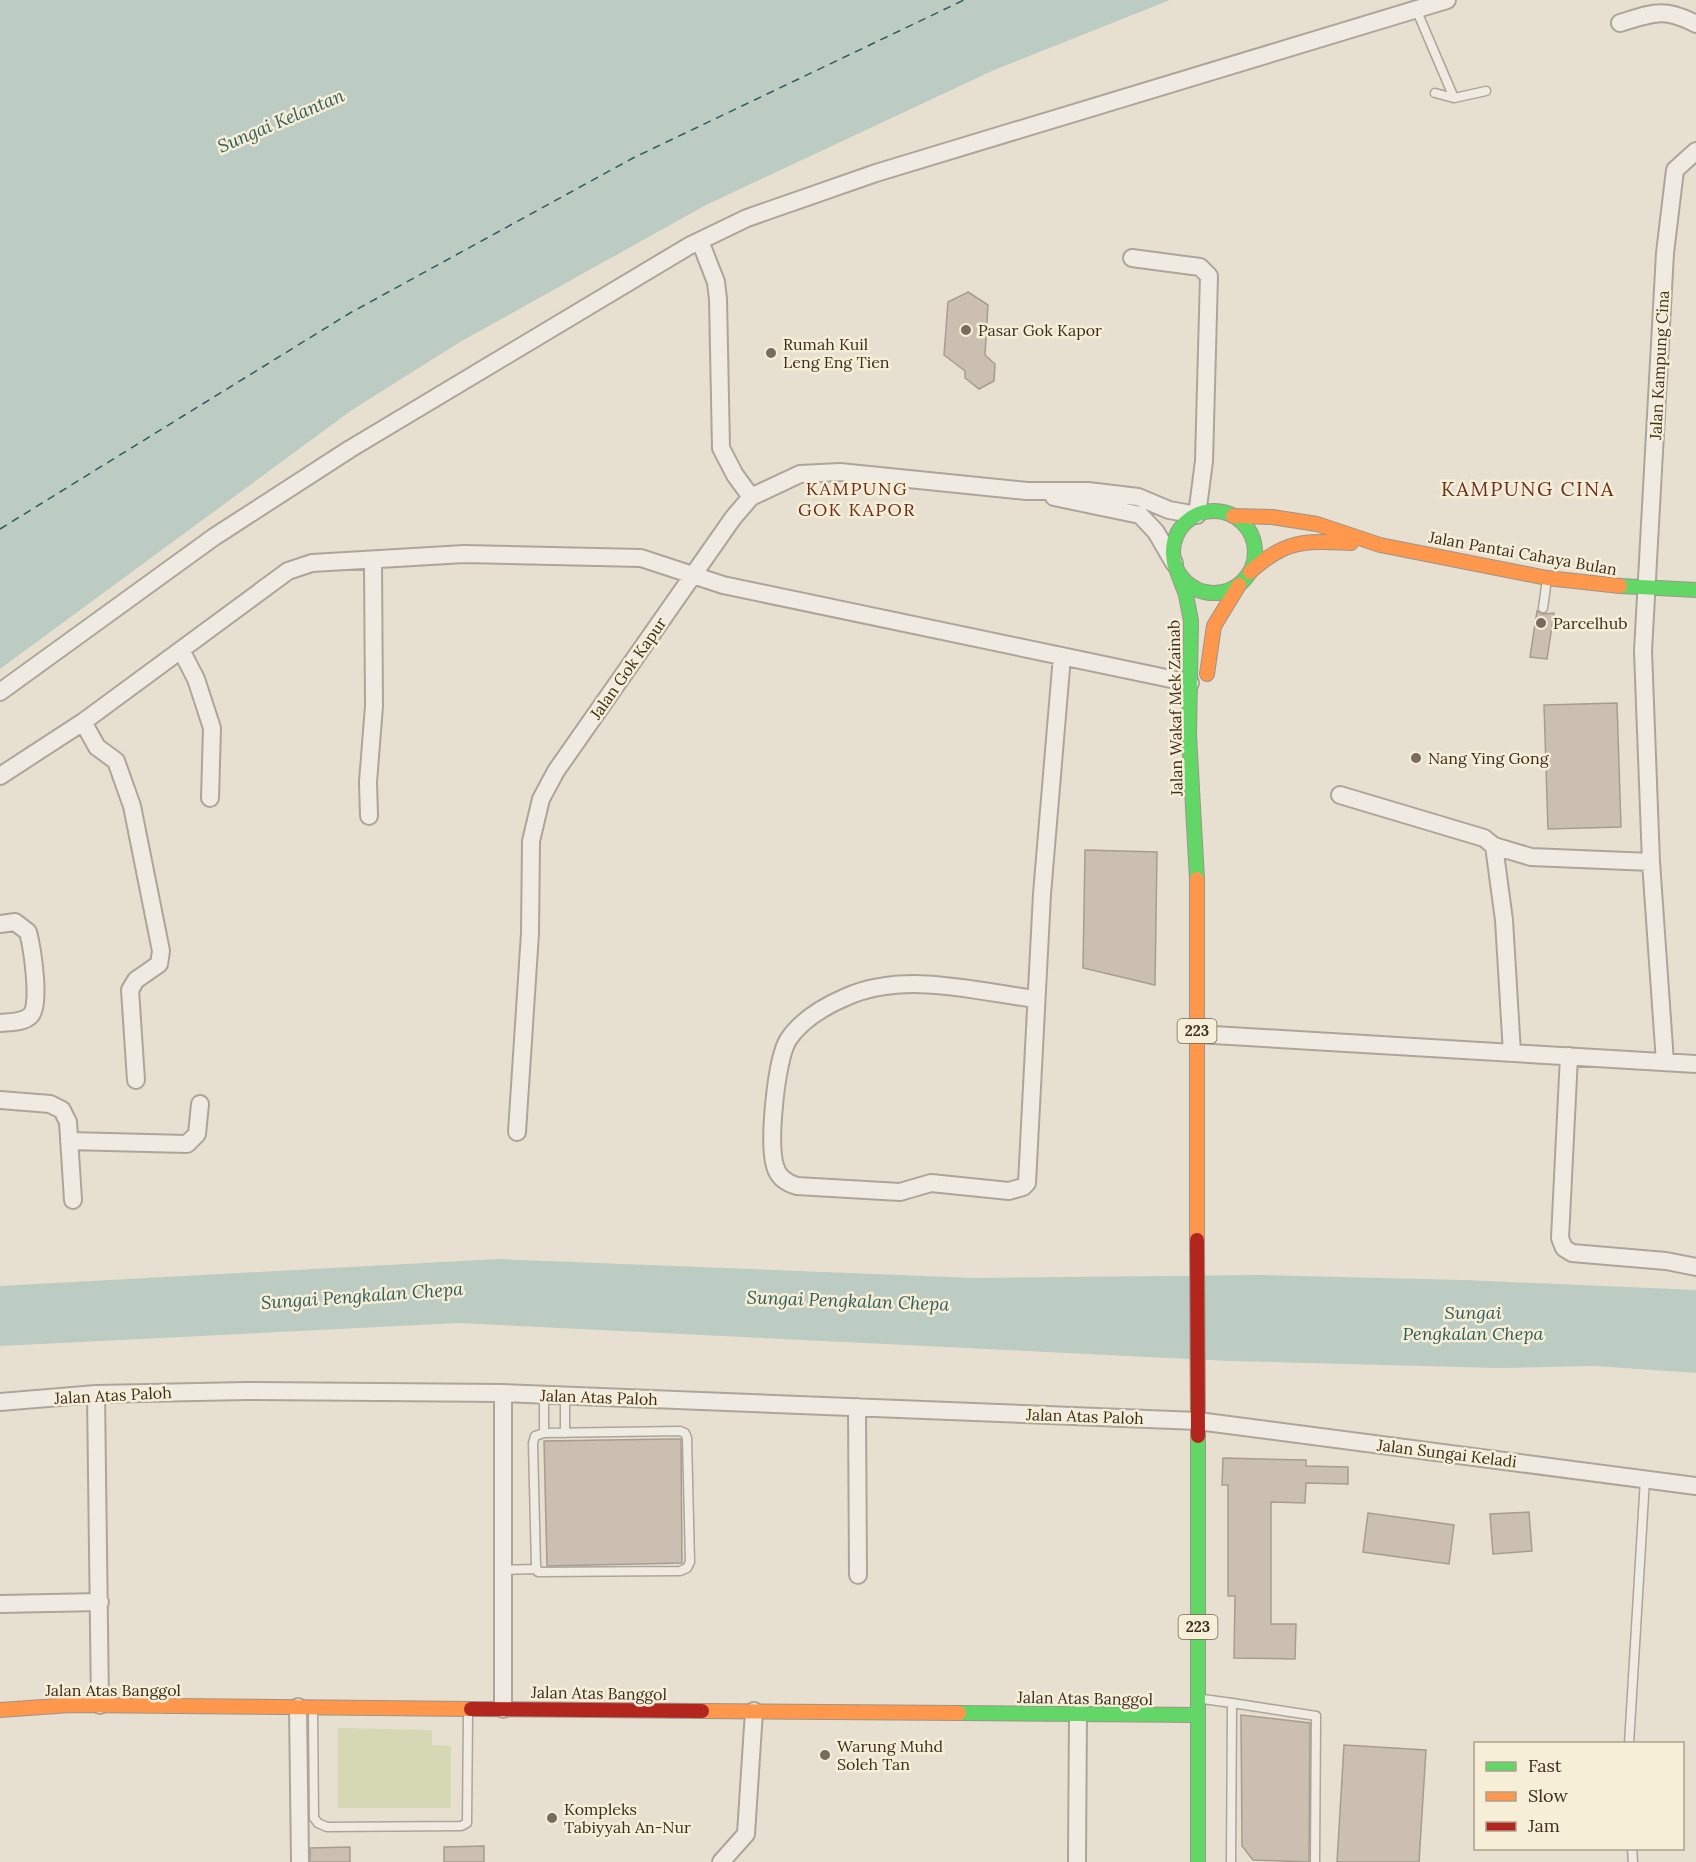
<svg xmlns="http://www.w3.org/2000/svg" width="1696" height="1862" viewBox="0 0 1696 1862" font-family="Lora,serif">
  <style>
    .green { fill: #d6d7b3 }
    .water { fill: #bcccc2 }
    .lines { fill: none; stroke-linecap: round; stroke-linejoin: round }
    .ferry { stroke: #2f5d5a; stroke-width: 1.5; stroke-dasharray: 8 6; stroke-linecap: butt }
    .building { fill: #cbbfb2; stroke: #a89c90; stroke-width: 1.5 }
    .lane-casing { stroke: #ada599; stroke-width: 11 }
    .street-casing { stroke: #ada599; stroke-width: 20 }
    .fast-casing { stroke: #9c958a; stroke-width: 16 }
    .slow-casing { stroke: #9c958a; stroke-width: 16 }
    .jam-casing { stroke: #9c958a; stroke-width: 16 }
    .lane { stroke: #efebe3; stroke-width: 8 }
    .street { stroke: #efebe3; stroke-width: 16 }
    .fast { stroke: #63d668; stroke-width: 14 }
    .slow { stroke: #ff974d; stroke-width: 14 }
    .jam { stroke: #b3261e; stroke-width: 14 }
    .poi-dot { fill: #786c5e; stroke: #f7eed8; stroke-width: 2 }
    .labels { text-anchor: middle; stroke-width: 5; stroke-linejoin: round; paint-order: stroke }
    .shield { fill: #f7eed8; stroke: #756857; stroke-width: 1.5 }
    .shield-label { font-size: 15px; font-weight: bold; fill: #3d2e20 }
    .poi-label { font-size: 16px; fill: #3d2e20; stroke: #f7eed8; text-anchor: start }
    .street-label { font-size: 16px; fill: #3d2e20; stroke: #f7eed8 }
    .water-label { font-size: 18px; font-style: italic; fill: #2f5d5a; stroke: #f7eed8 }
    .neighbourhood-label { font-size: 18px; letter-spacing: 1.5px; fill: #6b2e1e; stroke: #f7eed8 }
    .quarter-label { font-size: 20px; letter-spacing: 1.5px; fill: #6b2e1e; stroke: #f7eed8 }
  </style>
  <rect width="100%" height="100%" fill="#e7e0d1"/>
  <path class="green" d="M338,1728L432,1730V1745L451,1746V1808H338Z"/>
  <path class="water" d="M0,0H1170L994,70L706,205L460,342L352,410L0,669Z
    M498,1259L974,1278L1259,1275L1465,1280L1696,1290V1373L1595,1366L1498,1368L1229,1361L458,1323L0,1346V1286Z"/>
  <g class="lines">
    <path class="ferry" d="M0,529L350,313L633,158L964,0"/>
  </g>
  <path class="building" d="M968,292L988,305L985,355L995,364L994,381L979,389L965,378V371L944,355L948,302Z
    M1537,611L1543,614L1554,613L1547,659L1530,657Z
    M1617,703L1621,827L1548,829L1544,705Z
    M1085,850L1157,852L1155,985L1083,968Z
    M670,1439H681L682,1563L547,1566L544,1441Z
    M1223,1458L1306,1460V1466L1348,1467V1484L1306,1483L1305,1503L1271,1502V1624H1296L1295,1659L1234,1658L1235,1596H1228V1485H1222Z
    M1529,1512L1532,1551L1493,1554L1490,1514Z
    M1368,1513L1454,1525L1449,1564L1363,1552Z
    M1241,1715L1310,1723L1309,1862L1253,1860L1242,1846Z
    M1344,1745L1426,1750L1419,1862H1337Z
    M484,1846V1862H444V1847Z
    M350,1847V1862H310V1848Z"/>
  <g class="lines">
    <defs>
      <path id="lane" d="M1416,9L1454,98L1486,91
        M1435,93L1454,98
        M1543,608L1547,579
        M565,1396V1433
        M680,1431L685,1433L687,1438L690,1562L687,1568L680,1571L538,1572L536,1566L533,1443L535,1436L544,1433Z
        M544,1433V1395
        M503,1570L536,1569
        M1203,1699L1232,1703L1231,1862
        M1232,1703L1316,1716L1315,1862
        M313,1709L314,1818L318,1823L327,1827L461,1826L467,1823L468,1712
        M1629,1744L1645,1479
        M1632,1848L1633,1862"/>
      <path id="street" d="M1620,23C1653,13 1664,7 1696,24
        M700,241L716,282L718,299L721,448L735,475L751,497
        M1054,497L1140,515L1156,532L1174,563
        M181,650L196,679L212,728L210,798
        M0,692L214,537L350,449L689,246L747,218L876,173L1447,0
        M83,722L97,747L116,761L132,806L161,951L159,964L136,980L130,990L136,1080
        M0,776L83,722L288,571L312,563L464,554L641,558L723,585L1190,683
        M1340,795L1484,838L1494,846L1504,920L1512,1053
        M369,816L368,782L374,706L373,561
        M1494,846L1531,857L1651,862
        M0,924L15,922L28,932C32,947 41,1004 31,1015C24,1023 10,1022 0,1023
        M1035,999C974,991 905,971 846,997C825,1006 801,1020 788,1040C776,1060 768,1142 775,1166C778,1177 786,1183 797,1186L900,1192L931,1183L1009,1191L1023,1187L1027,1183L1042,894L1062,656
        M1197,1034L1696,1064
        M1569,1056L1560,1238L1564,1248L1572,1253L1666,1261L1696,1267
        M1665,1062L1651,862L1643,651L1665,253L1675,170L1696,151
        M0,1100L50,1104L62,1110L68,1122L73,1200
        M517,1132L530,933L531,841L541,799L556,771L733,518L751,497L800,474L840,472L1027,491H1088L1138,497L1169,510L1197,515L1204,461L1209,276L1200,267L1132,258
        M69,1141L187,1144L197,1134L200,1104
        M503,1393V1709
        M96,1394L100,1705
        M0,1402L96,1394L247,1391L503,1393L1198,1421L1696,1486
        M857,1407L858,1575
        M0,1604L100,1602
        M298,1707L300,1862
        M721,1862L746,1834L754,1711
        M1077,1862L1078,1714"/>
      <path id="fast" d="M1173 552a41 41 0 1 1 82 0a41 41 0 1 1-82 0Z
        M1174,563L1186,595L1191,621L1189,735L1197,879
        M1620,586L1696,590
        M1198,1436V1862
        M959,1713L1198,1715"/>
      <path id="slow" d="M1233,516L1272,517L1317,524L1380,545L1547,578L1620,586
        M1250,572C1286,539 1305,541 1351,543
        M1207,674L1214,626L1239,585
        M1197,879V1240
        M0,1710L71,1705L471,1709
        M702,1711L959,1713"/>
      <path id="jam" d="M1197,1240L1198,1436
        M471,1709L702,1711"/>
    </defs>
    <use href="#lane" class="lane-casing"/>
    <use href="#street" class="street-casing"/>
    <use href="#fast" class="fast-casing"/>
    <use href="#slow" class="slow-casing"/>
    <use href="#jam" class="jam-casing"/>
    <use href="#lane" class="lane"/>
    <use href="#street" class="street"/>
    <use href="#fast" class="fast"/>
    <use href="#slow" class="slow"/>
    <use href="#jam" class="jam"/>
  </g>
  <g class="poi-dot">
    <circle cx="966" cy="330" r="6"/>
    <circle cx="771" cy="353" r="6"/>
    <circle cx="1541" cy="623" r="6"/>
    <circle cx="1416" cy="758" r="6"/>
    <circle cx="825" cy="1755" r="6"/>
    <circle cx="552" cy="1818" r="6"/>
  </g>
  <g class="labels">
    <g class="shield">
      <rect x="1177.5" y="1019" width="39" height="24" rx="4.5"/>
      <rect x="1178.5" y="1615" width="39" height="24" rx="4.5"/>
    </g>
    <g class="shield-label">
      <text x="1197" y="1036">223</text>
      <text x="1198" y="1632">223</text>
    </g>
    <g class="poi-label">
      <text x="978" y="336">Pasar Gok Kapor</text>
      <text x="783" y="350">Rumah Kuil<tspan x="783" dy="18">Leng Eng Tien</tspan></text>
      <text x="1553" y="629">Parcelhub</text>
      <text x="1428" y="764">Nang Ying Gong</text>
      <text x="837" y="1752">Warung Muhd<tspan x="837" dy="18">Soleh Tan</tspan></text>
      <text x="564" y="1815">Kompleks<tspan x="564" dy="18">Tabiyyah An-Nur</tspan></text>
    </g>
    <g class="street-label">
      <text transform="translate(1659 365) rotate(-87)" y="6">Jalan Kampung Cina</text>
      <text transform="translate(1523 553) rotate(10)" y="6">Jalan Pantai Cahaya Bulan</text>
      <text transform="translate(628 668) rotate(-55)" y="6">Jalan Gok Kapur</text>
      <text transform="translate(1175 708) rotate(-91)" y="6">Jalan Wakaf Mek Zainab</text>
      <text transform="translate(113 1395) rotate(-3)" y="6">Jalan Atas Paloh</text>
      <text transform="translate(599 1397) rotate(2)" y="6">Jalan Atas Paloh</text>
      <text transform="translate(1085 1416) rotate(2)" y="6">Jalan Atas Paloh</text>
      <text transform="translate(1447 1453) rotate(7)" y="6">Jalan Sungai Keladi</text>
      <text x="113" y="1696">Jalan Atas Banggol</text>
      <text transform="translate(599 1693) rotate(1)" y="6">Jalan Atas Banggol</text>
      <text transform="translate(1085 1698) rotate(1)" y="6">Jalan Atas Banggol</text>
    </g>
    <g class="water-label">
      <text transform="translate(281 121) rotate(-23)" y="6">Sungai Kelantan</text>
      <text transform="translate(362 1296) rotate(-4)" y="6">Sungai Pengkalan Chepa</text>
      <text transform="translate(848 1301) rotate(2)" y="6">Sungai Pengkalan Chepa</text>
      <text x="1473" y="1319">Sungai<tspan x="1473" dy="21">Pengkalan Chepa</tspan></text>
    </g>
    <g class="neighbourhood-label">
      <text x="857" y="495">KAMPUNG<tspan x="857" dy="21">GOK KAPOR</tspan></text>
    </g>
    <g class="quarter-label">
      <text x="1528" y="496">KAMPUNG CINA</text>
    </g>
  </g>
  <rect x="1474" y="1742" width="210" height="108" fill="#f7eed8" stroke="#ada18e" stroke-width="1.5"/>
  <rect x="1486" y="1762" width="30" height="9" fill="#63d668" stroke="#ada18e" stroke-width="1.5"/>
  <text x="1528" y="1772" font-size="18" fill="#3d2e20">Fast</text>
  <rect x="1486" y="1792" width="30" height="9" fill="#ff974d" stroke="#ada18e" stroke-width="1.5"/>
  <text x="1528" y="1802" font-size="18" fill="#3d2e20">Slow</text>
  <rect x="1486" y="1822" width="30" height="9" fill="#b3261e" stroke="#ada18e" stroke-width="1.5"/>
  <text x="1528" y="1832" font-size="18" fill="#3d2e20">Jam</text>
</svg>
